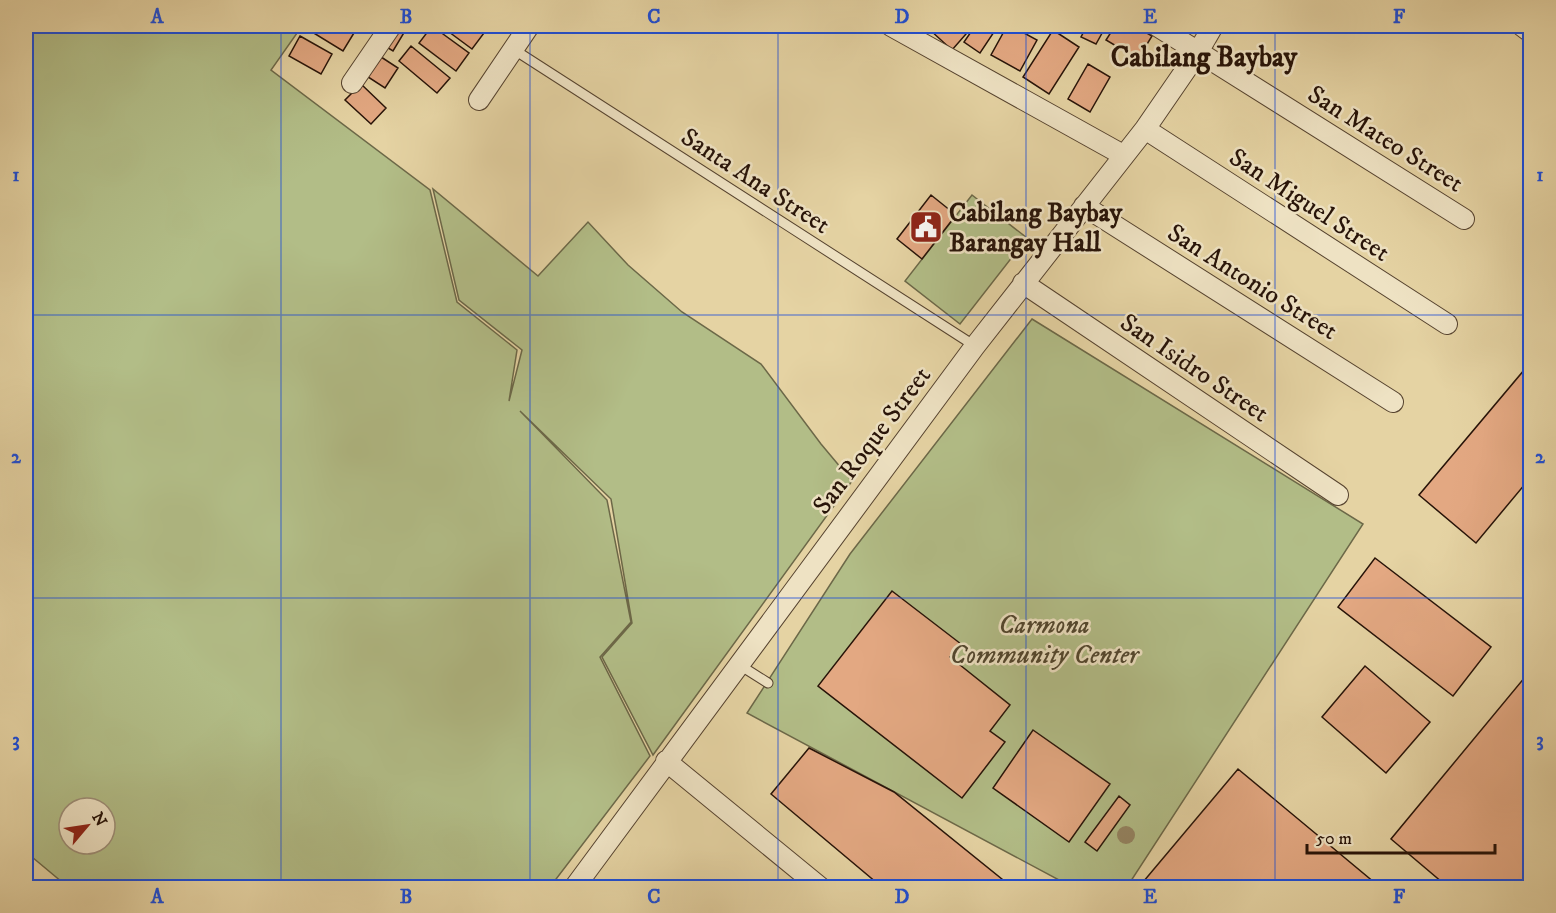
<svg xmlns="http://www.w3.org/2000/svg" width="1556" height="913" viewBox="0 0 1556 913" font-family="'IM FELL DW Pica',serif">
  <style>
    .green { fill: #b2bd87; stroke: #6c6848; stroke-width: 1.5; fill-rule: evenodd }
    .building { fill: #e3a882; stroke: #271308; stroke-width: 1.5 }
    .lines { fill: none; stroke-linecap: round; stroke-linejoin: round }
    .lane-casing { stroke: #56432f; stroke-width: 11 }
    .street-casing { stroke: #56432f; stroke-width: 22 }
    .lane { stroke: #eee2c3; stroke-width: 9 }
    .street { stroke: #eee2c3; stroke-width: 20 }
    .tree { fill: #948563 }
    .grid { fill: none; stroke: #1d4ed8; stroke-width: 1.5; stroke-opacity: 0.55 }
    .labels { text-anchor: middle; stroke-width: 5; stroke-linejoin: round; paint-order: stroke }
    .street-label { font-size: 26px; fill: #271308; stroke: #eee2c3 }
    .poi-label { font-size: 26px; font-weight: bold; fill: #271308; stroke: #eee2c3; text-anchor: start }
    .park-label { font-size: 26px; font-style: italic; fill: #51462e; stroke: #eee2c3 }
    .quarter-label { font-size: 28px; font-weight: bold; fill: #271308; stroke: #eee2c3 }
    .neatline { fill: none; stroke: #1d4ed8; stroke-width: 2 }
    .grid-label { font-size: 20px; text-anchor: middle; font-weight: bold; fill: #1d4ed8 }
  </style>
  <rect width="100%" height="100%" fill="#e5d3a3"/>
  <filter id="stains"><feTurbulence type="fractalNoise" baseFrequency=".00333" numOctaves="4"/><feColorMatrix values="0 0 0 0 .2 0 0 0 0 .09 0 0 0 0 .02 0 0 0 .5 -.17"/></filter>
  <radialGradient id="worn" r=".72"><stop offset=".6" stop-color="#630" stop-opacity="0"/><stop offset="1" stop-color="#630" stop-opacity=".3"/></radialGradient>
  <path class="green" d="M26,26H302L271,70L430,190L457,302L517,350L509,401L522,350L459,300L433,189L538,276L588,222L628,265L682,312L761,364L821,444L852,481L653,755L602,657L632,623L611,499L520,411L607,500L631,622L600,657L650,756L550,887H68L26,852ZM69,808H105V844H69Z
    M972,195L1027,238L960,324L905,281Z
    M1032,319L1363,524L1127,887H1072L747,713L850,554Z"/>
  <path class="building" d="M316,26H352L357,28L343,51L312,32Z
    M390,26H408L393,51L380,43Z
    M432,26L469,53L456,71L419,43Z
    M441,26H474L484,33L472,49Z
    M933,26H973L952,50L930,30Z
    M975,26H985L994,32L980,53L964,42Z
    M1007,26H1011L1037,40L1020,71L991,55Z
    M1087,26H1106L1096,44L1081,37Z
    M1115,26H1135L1152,36L1138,59L1106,40Z
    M1053,30L1079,47L1049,94L1023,77Z
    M300,36L332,54L321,74L289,56Z
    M411,46L450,78L437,93L399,61Z
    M378,55L398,68L385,88L365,75Z
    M1088,64L1110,77L1090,112L1068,99Z
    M361,84L386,108L371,124L345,100Z
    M931,195L956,215L922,259L897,239Z
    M1530,363V478L1476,543L1419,495Z
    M1375,558L1491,647L1453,696L1338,607Z
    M892,591L961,644L950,657L1010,705L990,731L1005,742L962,798L818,686Z
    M1365,666L1430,722L1386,773L1322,717Z
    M1530,671V888H1449L1391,839Z
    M1033,730L1110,784L1069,842L993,788Z
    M809,748L894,792L1013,888H883L771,794Z
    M1238,769L1381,888H1138Z
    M1119,796L1130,805L1097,851L1085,842Z"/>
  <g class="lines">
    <defs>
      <path id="lane" d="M513,49L975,346
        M738,664L768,683"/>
      <path id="street" d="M891,26L1123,155
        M1157,26L1464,219
        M1522,26L1530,32
        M352,83L391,26
        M479,100L529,26
        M1145,129L1447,324
        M1084,206L1393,402
        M1023,283L1338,495
        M666,761L821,888
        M574,888L975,346L1145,129L1198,52L1213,26"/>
    </defs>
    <use href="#lane" class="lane-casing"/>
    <use href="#street" class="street-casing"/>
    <use href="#lane" class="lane"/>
    <use href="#street" class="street"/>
  </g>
  <circle class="tree" cx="1126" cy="835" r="9"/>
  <path class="grid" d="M281,26V888M530,26V888M778,26V888M1026,26V888M1275,26V888M26,315H1530M26,598H1530"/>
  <defs>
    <symbol id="civic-square" viewBox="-11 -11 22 22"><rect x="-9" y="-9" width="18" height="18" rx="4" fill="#8f2418" stroke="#eee2c3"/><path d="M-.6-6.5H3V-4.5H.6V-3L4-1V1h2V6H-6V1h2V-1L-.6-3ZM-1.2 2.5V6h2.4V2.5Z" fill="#fff"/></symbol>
  </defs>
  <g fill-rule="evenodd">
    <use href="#civic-square" x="907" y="208" width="38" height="38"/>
  </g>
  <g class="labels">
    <g class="street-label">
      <text transform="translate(1386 138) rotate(32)" y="9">San Mateo Street</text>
      <text transform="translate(756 180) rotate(33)" y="9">Santa Ana Street</text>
      <text transform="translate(1310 204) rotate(33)" y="9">San Miguel Street</text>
      <text transform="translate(1253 281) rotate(32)" y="9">San Antonio Street</text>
      <text transform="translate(1195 367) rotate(34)" y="9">San Isidro Street</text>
      <text transform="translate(871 440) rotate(-53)" y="9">San Roque Street</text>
    </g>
    <g class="poi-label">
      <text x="949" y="221">Cabilang Baybay<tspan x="949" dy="30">Barangay Hall</tspan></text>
    </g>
    <g class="park-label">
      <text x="1044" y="633">Carmona<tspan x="1044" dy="30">Community Center</tspan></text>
    </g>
    <g class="quarter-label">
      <text x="1204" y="66">Cabilang Baybay</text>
    </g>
  </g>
  <rect width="1556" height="913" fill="none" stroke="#e5d3a3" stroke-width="66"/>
  <g transform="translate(87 826) rotate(61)"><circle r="28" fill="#eee2c3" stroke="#9e8f78" stroke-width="1.5"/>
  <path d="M0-4.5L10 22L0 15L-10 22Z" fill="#8f2418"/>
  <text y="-9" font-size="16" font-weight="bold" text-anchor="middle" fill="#271308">N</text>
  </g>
  <path d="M1307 844v9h188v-9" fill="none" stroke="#271308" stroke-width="3"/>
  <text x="1316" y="844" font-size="18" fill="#271308" stroke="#eee2c3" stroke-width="4.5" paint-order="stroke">50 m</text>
  <rect x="33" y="33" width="1490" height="847" class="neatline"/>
  <g class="grid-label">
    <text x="157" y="23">A</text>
    <text x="406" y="23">B</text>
    <text x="654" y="23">C</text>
    <text x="902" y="23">D</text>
    <text x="1150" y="23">E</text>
    <text x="1399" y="23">F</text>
    <text x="16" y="181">1</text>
    <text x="1540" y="181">1</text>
    <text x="16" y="463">2</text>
    <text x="1540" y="463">2</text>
    <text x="16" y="746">3</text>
    <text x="1540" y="746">3</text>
    <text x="157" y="903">A</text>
    <text x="406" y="903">B</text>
    <text x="654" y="903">C</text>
    <text x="902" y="903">D</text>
    <text x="1150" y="903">E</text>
    <text x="1399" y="903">F</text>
  </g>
  <rect width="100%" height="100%" filter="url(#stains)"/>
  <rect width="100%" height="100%" fill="url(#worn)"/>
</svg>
